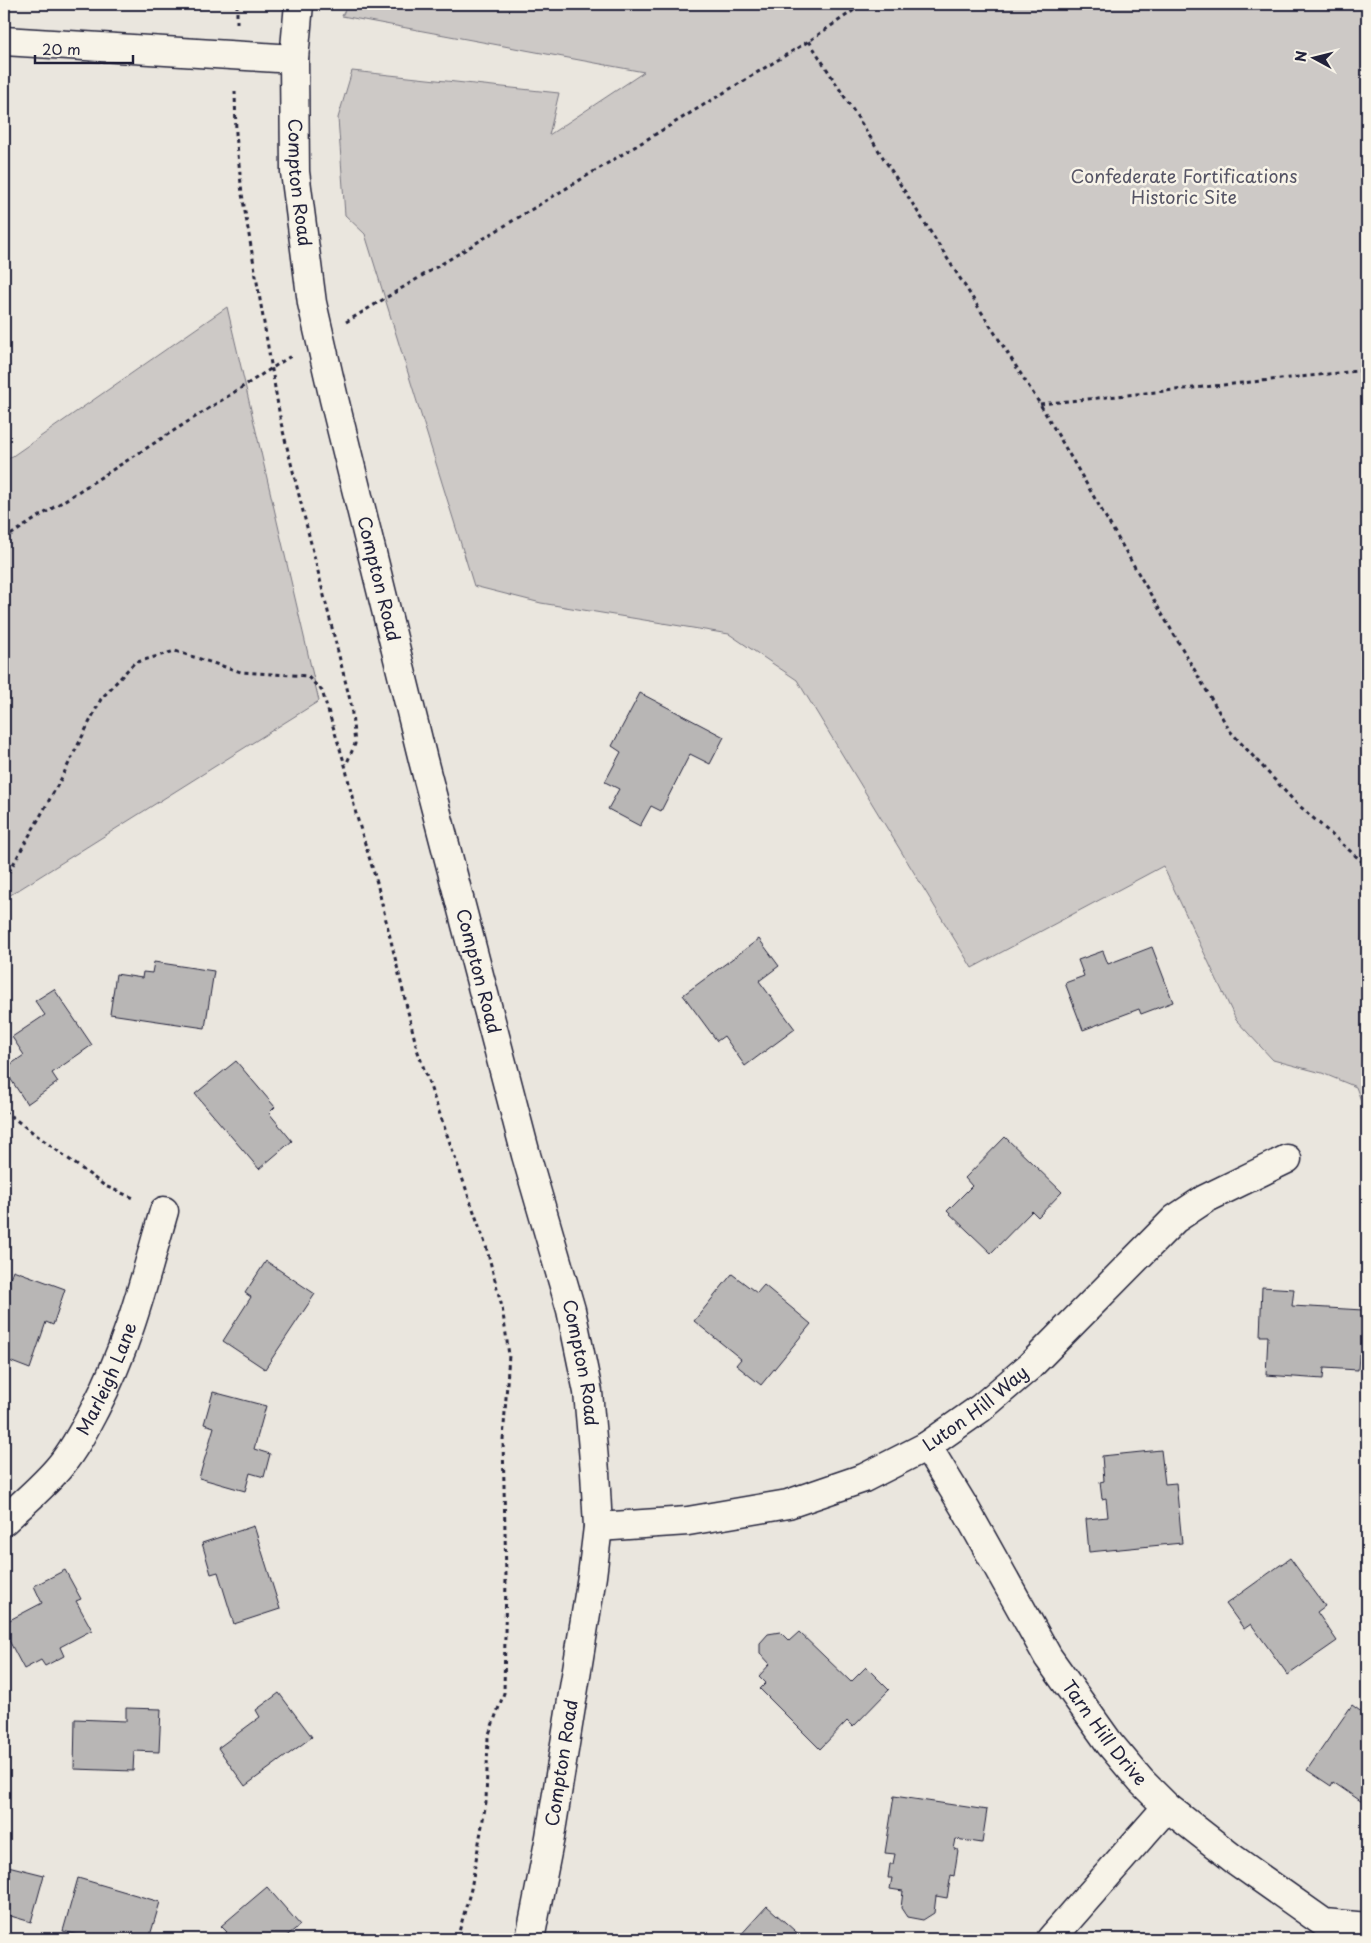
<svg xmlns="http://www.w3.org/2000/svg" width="1371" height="1943" viewBox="0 0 1371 1943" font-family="'Playpen Sans',sans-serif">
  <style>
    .green { fill: #cdc9c6; stroke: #787680 }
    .building { fill: #b8b6b5; stroke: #22223b }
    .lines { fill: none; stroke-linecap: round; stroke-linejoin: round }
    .minor-casing { stroke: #22223b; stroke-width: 31 }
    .major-casing { stroke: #22223b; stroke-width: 31 }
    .path { stroke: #22223b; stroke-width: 3; stroke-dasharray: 4 4; stroke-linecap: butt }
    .minor { stroke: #f7f3e8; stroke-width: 28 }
    .major { stroke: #f7f3e8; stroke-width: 28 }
    .labels { text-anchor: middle; stroke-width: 5; stroke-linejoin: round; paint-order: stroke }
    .park-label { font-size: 18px; fill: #555465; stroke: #f7f3e8 }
    .street-label { font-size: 18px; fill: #22223b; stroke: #f7f3e8 }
  </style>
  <rect width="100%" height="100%" fill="#eae6de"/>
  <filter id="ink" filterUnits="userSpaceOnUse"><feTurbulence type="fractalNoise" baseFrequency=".02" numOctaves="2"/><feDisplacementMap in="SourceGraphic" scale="10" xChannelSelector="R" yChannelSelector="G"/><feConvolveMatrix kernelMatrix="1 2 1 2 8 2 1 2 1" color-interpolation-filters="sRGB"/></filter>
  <g filter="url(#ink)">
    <path class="green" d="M348,4H1367V1117L1356,1087L1322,1073L1273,1060L1236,1020L1163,866L972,968L797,680L729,634L541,603L474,586L365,234L345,215L338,118L352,71L559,93L549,135L644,72L342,16Z
      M227,307L319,701L4,899V462Z"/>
    <path class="building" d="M640,693L724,737L710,764L690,754L661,811L651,806L640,826L608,809L619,789L605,782L621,752L612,746Z
      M759,939L779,966L759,981L795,1029L745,1066L724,1036L717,1041L683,995Z
      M1152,947L1173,1002L1141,1014L1139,1009L1083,1030L1065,983L1084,976L1078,960L1103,951L1108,964Z
      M154,962L214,971L205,1028L110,1014L116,974L142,978L143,972L152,973Z
      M54,989L92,1045L52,1073L58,1082L27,1104L4,1069L24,1055L12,1037L45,1015L35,1001Z
      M236,1061L275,1107L269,1113L292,1141L259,1169L195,1094Z
      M1005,1137L1062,1192L1038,1217L1032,1211L991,1253L947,1211L972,1186L965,1178Z
      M266,1261L315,1294L265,1369L223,1341L251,1297L245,1293Z
      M13,1270L65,1289L53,1325L46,1322L30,1369L4,1359V1296Z
      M732,1274L757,1293L764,1285L811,1324L761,1385L736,1365L741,1359L694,1321Z
      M1262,1287L1294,1289L1292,1306L1363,1310L1362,1326H1367V1355L1359,1354L1358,1370L1324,1368L1323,1379L1266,1375L1268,1336H1260Z
      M213,1392L266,1406L254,1449L270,1454L264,1477L250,1473L245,1491L199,1478L214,1427L204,1424Z
      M1161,1450L1165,1484L1176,1483L1182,1543L1089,1552L1086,1519L1108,1517L1106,1498L1102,1499L1100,1482L1104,1481L1102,1456Z
      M254,1526L280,1609L234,1624L218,1572L211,1574L202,1543Z
      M1290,1558L1325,1606L1317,1612L1337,1641L1288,1675L1251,1624L1244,1629L1226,1604Z
      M65,1570L81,1599L76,1601L92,1630L60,1647L64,1656L45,1666L41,1660L24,1669L4,1631V1623L42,1603L34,1586Z
      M780,1632L789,1641L799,1632L851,1682L866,1667L889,1690L853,1727L847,1721L820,1749L760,1689L766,1683L759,1676L770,1664L760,1653V1643L768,1634Z
      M279,1693L312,1737L245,1786L218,1748L260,1717L256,1710Z
      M1352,1705L1367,1716V1802L1365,1804L1333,1782L1331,1786L1307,1770Z
      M126,1708L161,1709L159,1752L134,1751L133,1771L74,1769L75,1719L126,1721Z
      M894,1796L987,1810L982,1843L956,1839L954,1849L958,1850L954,1876L951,1875L947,1898L936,1896L934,1913L923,1920L907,1917L901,1908L903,1891L890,1889L892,1878H888L890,1864H893L895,1854L885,1853Z
      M4,1865L44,1875L31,1922L4,1914Z
      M78,1878L160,1902L149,1939H115L95,1934L93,1939L63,1931Z
      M267,1887L300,1925L283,1939H219L227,1932L221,1926Z
      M767,1906L804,1939H737Z"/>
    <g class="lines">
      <defs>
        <g id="minor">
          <path d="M4,41L294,59"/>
          <path id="s1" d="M927,1446L966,1510L1048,1657L1110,1744L1141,1781L1167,1807L1235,1860L1324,1923L1367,1927"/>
          <path id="s2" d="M4,1521C23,1503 45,1485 61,1465C75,1448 85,1428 95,1409C129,1344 144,1281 164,1211"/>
          <path id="s3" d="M598,1527L688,1521L788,1504L864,1478L927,1446L981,1408L1030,1366L1175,1219L1205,1199L1287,1159"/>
          <path d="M1051,1939L1167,1807"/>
        </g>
        <g id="major">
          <path id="s4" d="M299,4L294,59L295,172L312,303L334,399L423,760L526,1155L571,1310L588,1392L595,1472L598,1527L592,1576L550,1837L530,1939"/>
        </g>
      </defs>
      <use href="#minor" class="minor-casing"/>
      <use href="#major" class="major-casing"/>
      <path class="path" d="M237,4V23
        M809,41L1040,404L1230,731L1294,801L1367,866
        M235,91L236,134L242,194L281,423L351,704L355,744L346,765
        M346,322L809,41L863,4
        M1040,404L1367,370
        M4,539L294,354
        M4,878L10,870L61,779L101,699L134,663L175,651L241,672L307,676L322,691L345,765L356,814L377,883L417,1049L486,1246L502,1307L509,1355L503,1440L506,1577L504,1693L488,1737L486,1802L471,1889L457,1939
        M4,1111L105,1186L136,1199"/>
      <use href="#minor" class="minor"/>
      <use href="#major" class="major"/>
    </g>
  </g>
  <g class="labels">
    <g class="park-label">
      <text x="1184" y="183">Confederate Fortifications<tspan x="1184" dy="21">Historic Site</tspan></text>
    </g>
    <g class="street-label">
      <text dy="6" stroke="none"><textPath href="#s4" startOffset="179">Compton Road</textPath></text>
      <text dy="6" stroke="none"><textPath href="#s4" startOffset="584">Compton Road</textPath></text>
      <text dy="6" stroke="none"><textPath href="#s4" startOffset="989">Compton Road</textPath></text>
      <text dy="6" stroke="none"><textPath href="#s4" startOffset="1394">Compton Road</textPath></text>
      <text dy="6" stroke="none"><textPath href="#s2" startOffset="178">Marleigh Lane</textPath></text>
      <text dy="6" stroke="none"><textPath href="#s3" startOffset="404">Luton Hill Way</textPath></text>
      <text dy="6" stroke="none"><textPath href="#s1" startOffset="338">Tarn Hill Drive</textPath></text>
      <text transform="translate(562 1763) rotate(-81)" y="6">Compton Road</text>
    </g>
  </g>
  <rect width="1371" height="1943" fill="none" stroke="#f7f3e8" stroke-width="20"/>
  <rect x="10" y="10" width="1351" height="1923" fill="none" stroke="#22223b" stroke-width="2" filter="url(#ink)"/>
  <g transform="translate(1314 58) rotate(277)" stroke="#f7f3e8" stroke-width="4" paint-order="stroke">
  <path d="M0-4L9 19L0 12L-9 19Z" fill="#22223b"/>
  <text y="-8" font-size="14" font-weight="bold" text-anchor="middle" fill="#22223b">N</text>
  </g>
  <path d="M35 55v8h98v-8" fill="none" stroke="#22223b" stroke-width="2.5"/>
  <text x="42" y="55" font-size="15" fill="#22223b" stroke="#f7f3e8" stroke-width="4" paint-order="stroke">20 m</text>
</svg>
